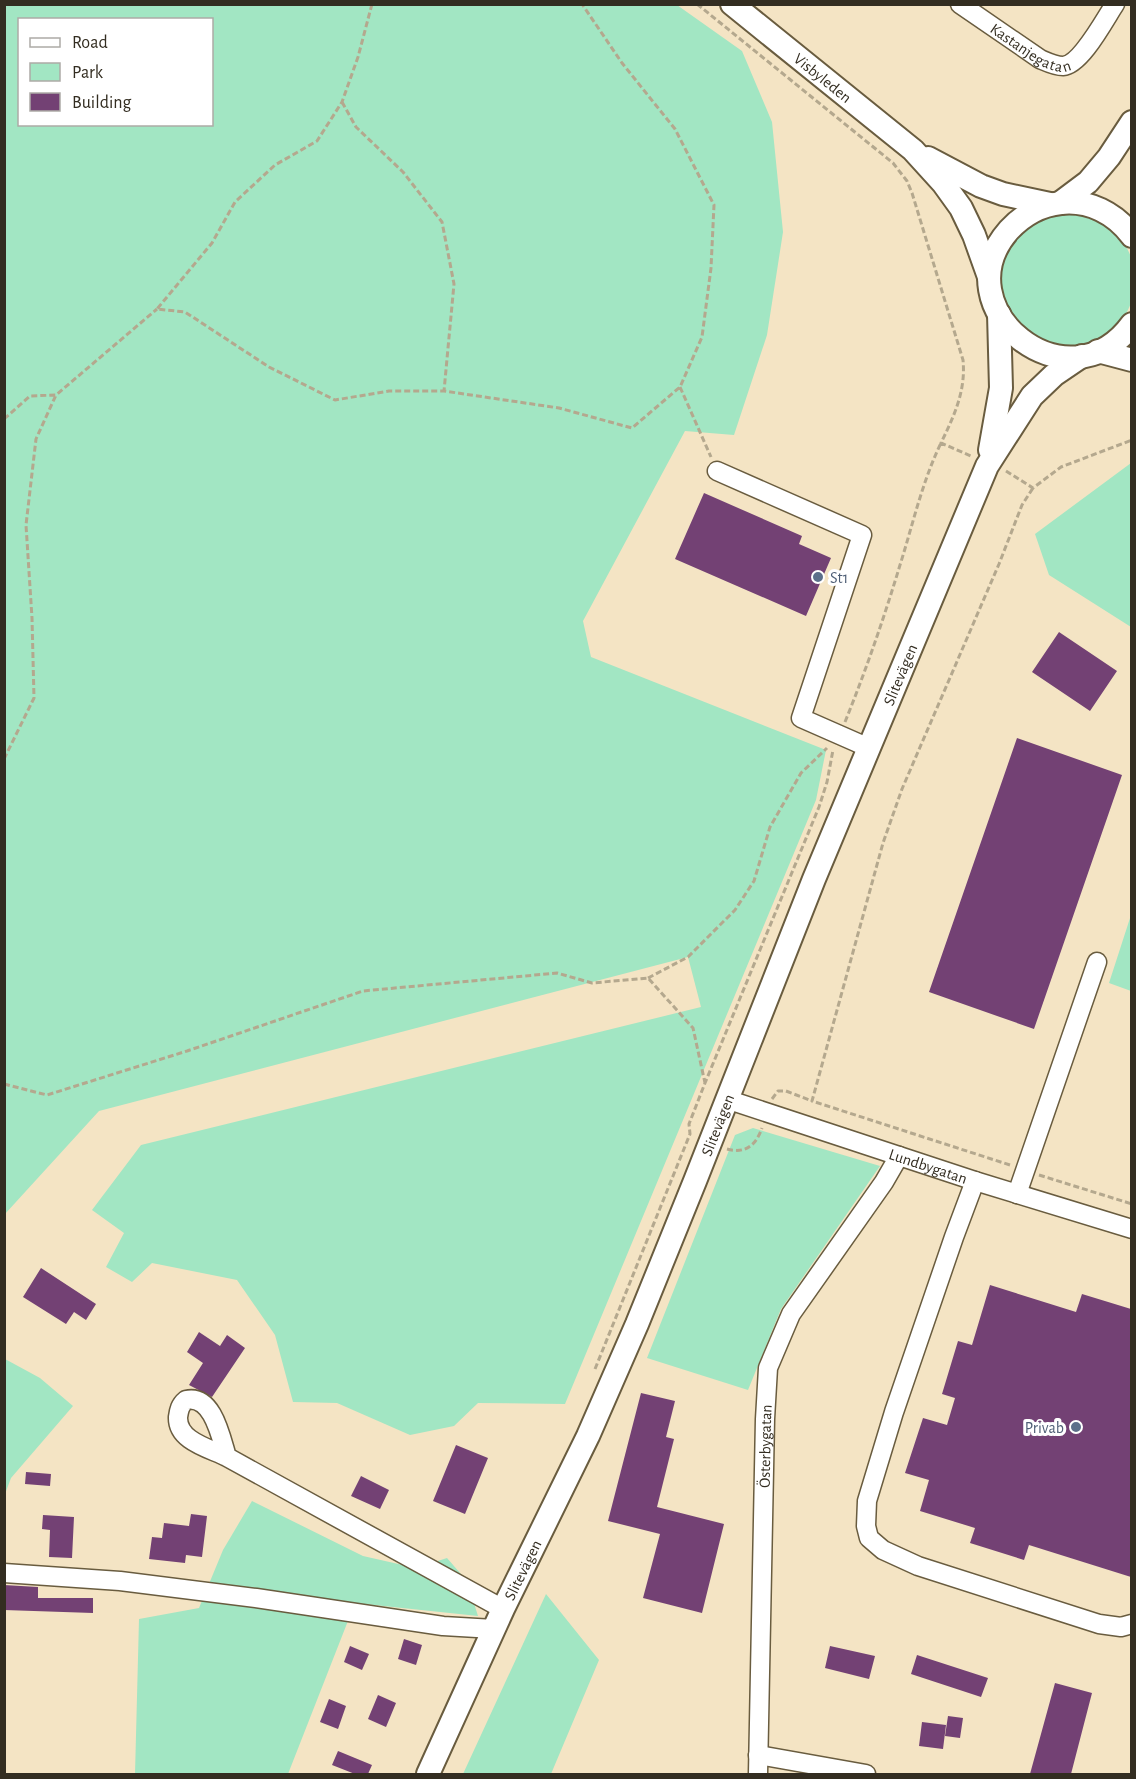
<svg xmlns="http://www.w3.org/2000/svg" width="1136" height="1779" viewBox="0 0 1136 1779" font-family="'Alegreya Sans',sans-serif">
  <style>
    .green { fill: #a2e6c3; fill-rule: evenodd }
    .building { fill: #734174 }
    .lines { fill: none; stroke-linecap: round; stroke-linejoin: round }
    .minor-casing { stroke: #695c3f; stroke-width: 21 }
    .major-casing { stroke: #695c3f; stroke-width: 26 }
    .path { stroke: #b4a88e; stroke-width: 3; stroke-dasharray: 6 3; stroke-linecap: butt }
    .minor { stroke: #fff; stroke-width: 18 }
    .major { stroke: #fff; stroke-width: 22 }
    .service-dot { fill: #5c6f8a; stroke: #fff; stroke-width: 2 }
    .labels { text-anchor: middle; stroke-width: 6; stroke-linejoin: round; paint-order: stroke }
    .street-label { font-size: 16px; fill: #332d21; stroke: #fff }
    .service-label { font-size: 16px; fill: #4e5e75; stroke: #fff; text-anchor: start }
  </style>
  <rect width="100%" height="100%" fill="#f4e4c4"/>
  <path class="green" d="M5,4L677,5L742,51L772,122L783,232L767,335L734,435L685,431L583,621L591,657L826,750L816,800L565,1404L478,1403L454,1426L410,1435L337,1403L293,1402L275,1335L237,1280L152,1263L132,1282L106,1267L124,1233L92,1210L141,1145L701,1007L688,957L99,1111L5,1214ZM20,20H212V124H20Z
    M1001 280a67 67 0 1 1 134 0a67 67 0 1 1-134 0Z
    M1131,463V627L1049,575L1035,534Z
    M1131,915V991L1109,983Z
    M753,1128L880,1166L781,1309L748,1390L647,1358L735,1135Z
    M5,1359L40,1378L73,1406L11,1478L5,1494Z
    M252,1501L363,1556L416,1568L447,1558L467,1581L478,1616L355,1603L288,1774H135L139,1619L199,1608L223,1550Z
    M546,1594L599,1660L551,1774H463Z"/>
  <path class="building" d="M704,493L802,536L799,544L831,558L806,616L675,559Z
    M1059,632L1117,671L1090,711L1032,672Z
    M1017,738L1122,775L1034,1029L929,992Z
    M41,1268L96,1304L86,1320L74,1312L66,1324L23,1297Z
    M990,1285L1076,1312L1082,1294L1131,1309V1577L1029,1545L1024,1560L970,1543L975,1528L920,1511L929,1480L905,1473L923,1418L947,1425L955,1398L942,1394L958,1341L972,1345Z
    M199,1332L220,1346L227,1335L245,1348L212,1397L189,1385L203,1363L187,1352Z
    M641,1393L675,1401L666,1437L674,1439L657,1507L724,1524L702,1613L643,1598L660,1534L608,1521Z
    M456,1445L488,1458L465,1514L433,1501Z
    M26,1472L51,1474L50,1486L25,1484Z
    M361,1476L389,1490L380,1509L351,1496Z
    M191,1514L207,1516L202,1557L186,1555L185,1563L149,1559L152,1537L162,1538L164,1523L189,1526Z
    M43,1515L74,1517L72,1558L49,1557L50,1530L42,1529Z
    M4,1585L38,1587V1598H93V1613L4,1610Z
    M404,1639L422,1645L416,1665L398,1659Z
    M350,1646L369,1654L362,1670L344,1662Z
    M830,1646L875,1656L869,1679L825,1668Z
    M917,1655L988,1678L981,1697L911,1674Z
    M1055,1683L1092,1693L1071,1774H1030Z
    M378,1695L396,1703L386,1727L368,1719Z
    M329,1699L346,1706L338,1729L320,1722Z
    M948,1716L963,1718L960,1738L945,1736Z
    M922,1722L946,1725L943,1749L919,1746Z
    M338,1751L372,1765L368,1774H355L332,1765Z"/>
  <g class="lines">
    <defs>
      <g id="minor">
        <path id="s1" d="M960,4L1040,59C1047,62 1055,66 1063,66C1081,65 1105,19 1115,4"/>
        <path d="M717,471L862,535L801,718L867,747"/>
        <path id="s2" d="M726,1099L975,1181L1132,1229"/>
        <path d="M975,1181L954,1237L894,1412L867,1501L866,1526L869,1538L883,1550L918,1566L1099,1624L1121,1627L1132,1624"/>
        <path d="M1017,1194L1097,962"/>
        <path d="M227,1457C209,1448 177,1441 178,1417C179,1410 180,1405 186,1400C213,1394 221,1438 227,1457L503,1609"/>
        <path d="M4,1573L120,1581L256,1598L443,1626L494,1629"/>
        <path d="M758,1755L866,1774"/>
        <path id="s3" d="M758,1774L765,1419L768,1368L791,1314L884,1182L899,1156"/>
      </g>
      <g id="major">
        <path id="s4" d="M732,4L913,150L943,183L961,208L974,235L989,277"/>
        <path d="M928,158L981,186L1003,194L1050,204"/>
        <path d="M1060,203L1088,182L1109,157L1132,122"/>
        <path d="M1132,236C1115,213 1089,200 1061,203C1041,205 1023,215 1009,230C940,308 1068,412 1132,324"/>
        <path d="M1098,351L1132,360"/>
        <path d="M990,450L1001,388L999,314"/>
        <path id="s5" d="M428,1774L503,1609L588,1436L637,1324L695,1181L814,879L987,466L1032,396L1054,375L1082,356"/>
      </g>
    </defs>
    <use href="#minor" class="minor-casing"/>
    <use href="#major" class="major-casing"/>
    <path class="path" d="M372,4L358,57L342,102L317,141L275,165L235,202L212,243L157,309L185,312L269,367L335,400L389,391H444L559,408L632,428L680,387L702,337L711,268L714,205L675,129L622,63L582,4
      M697,4L893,163L907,181L912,193L963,360C966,391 954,416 941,443L971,456
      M342,102L356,127L403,172L442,222L454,284L444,391
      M680,387L711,457
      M4,419L30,396L56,395L157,309
      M1006,471L1033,488L1061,467L1132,440
      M845,722C866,670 884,618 900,565C913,524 922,482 941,443
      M4,759L34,698L32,618L26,525L36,439L56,395
      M648,978L688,957L735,910L754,881L770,827L801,773L827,748
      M4,1084L47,1095L187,1051L363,991L557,973L592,983L648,978L693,1028L705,1083
      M772,1099L778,1091H786L812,1101
      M727,1149C746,1154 756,1145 762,1128
      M1010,1165L812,1101L883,843L902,789L999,564L1022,505L1033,488
      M1039,1175L1132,1204
      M595,1369L690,1134L689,1124L705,1083L819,807L827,782L833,750"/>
    <use href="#minor" class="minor"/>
    <use href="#major" class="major"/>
  </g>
  <g class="service-dot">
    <circle cx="818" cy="577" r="6"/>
    <circle cx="1076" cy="1427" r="6"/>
  </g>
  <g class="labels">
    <g class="street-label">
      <text dy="6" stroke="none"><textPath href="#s1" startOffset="84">Kastanjegatan</textPath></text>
      <text dy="6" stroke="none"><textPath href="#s4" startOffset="117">Visbyleden</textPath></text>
      <text dy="6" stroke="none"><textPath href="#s5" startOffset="1197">Slitevägen</textPath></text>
      <text dy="6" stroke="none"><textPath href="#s5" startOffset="711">Slitevägen</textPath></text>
      <text dy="6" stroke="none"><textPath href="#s2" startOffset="213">Lundbygatan</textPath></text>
      <text dy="6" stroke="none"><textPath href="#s3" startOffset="328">Österbygatan</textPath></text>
      <text dy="6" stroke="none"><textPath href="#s5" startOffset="225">Slitevägen</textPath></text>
    </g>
    <g class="service-label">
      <text x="830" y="583">St1</text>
      <text x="1064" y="1433" text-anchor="end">Privab</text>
    </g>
  </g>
  <rect width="1136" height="1779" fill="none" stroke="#332d21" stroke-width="12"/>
  <rect x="18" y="18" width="195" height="108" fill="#ffffff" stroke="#adaba6" stroke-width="1.5"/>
  <rect x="30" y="38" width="30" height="9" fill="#ffffff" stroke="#adaba6" stroke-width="1.5"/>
  <text x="72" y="48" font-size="18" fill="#332d21">Road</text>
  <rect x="30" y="63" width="30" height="18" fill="#a2e6c3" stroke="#adaba6" stroke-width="1.5"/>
  <text x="72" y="78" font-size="18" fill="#332d21">Park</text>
  <rect x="30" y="93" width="30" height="18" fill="#734174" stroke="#adaba6" stroke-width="1.5"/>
  <text x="72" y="108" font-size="18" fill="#332d21">Building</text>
</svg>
